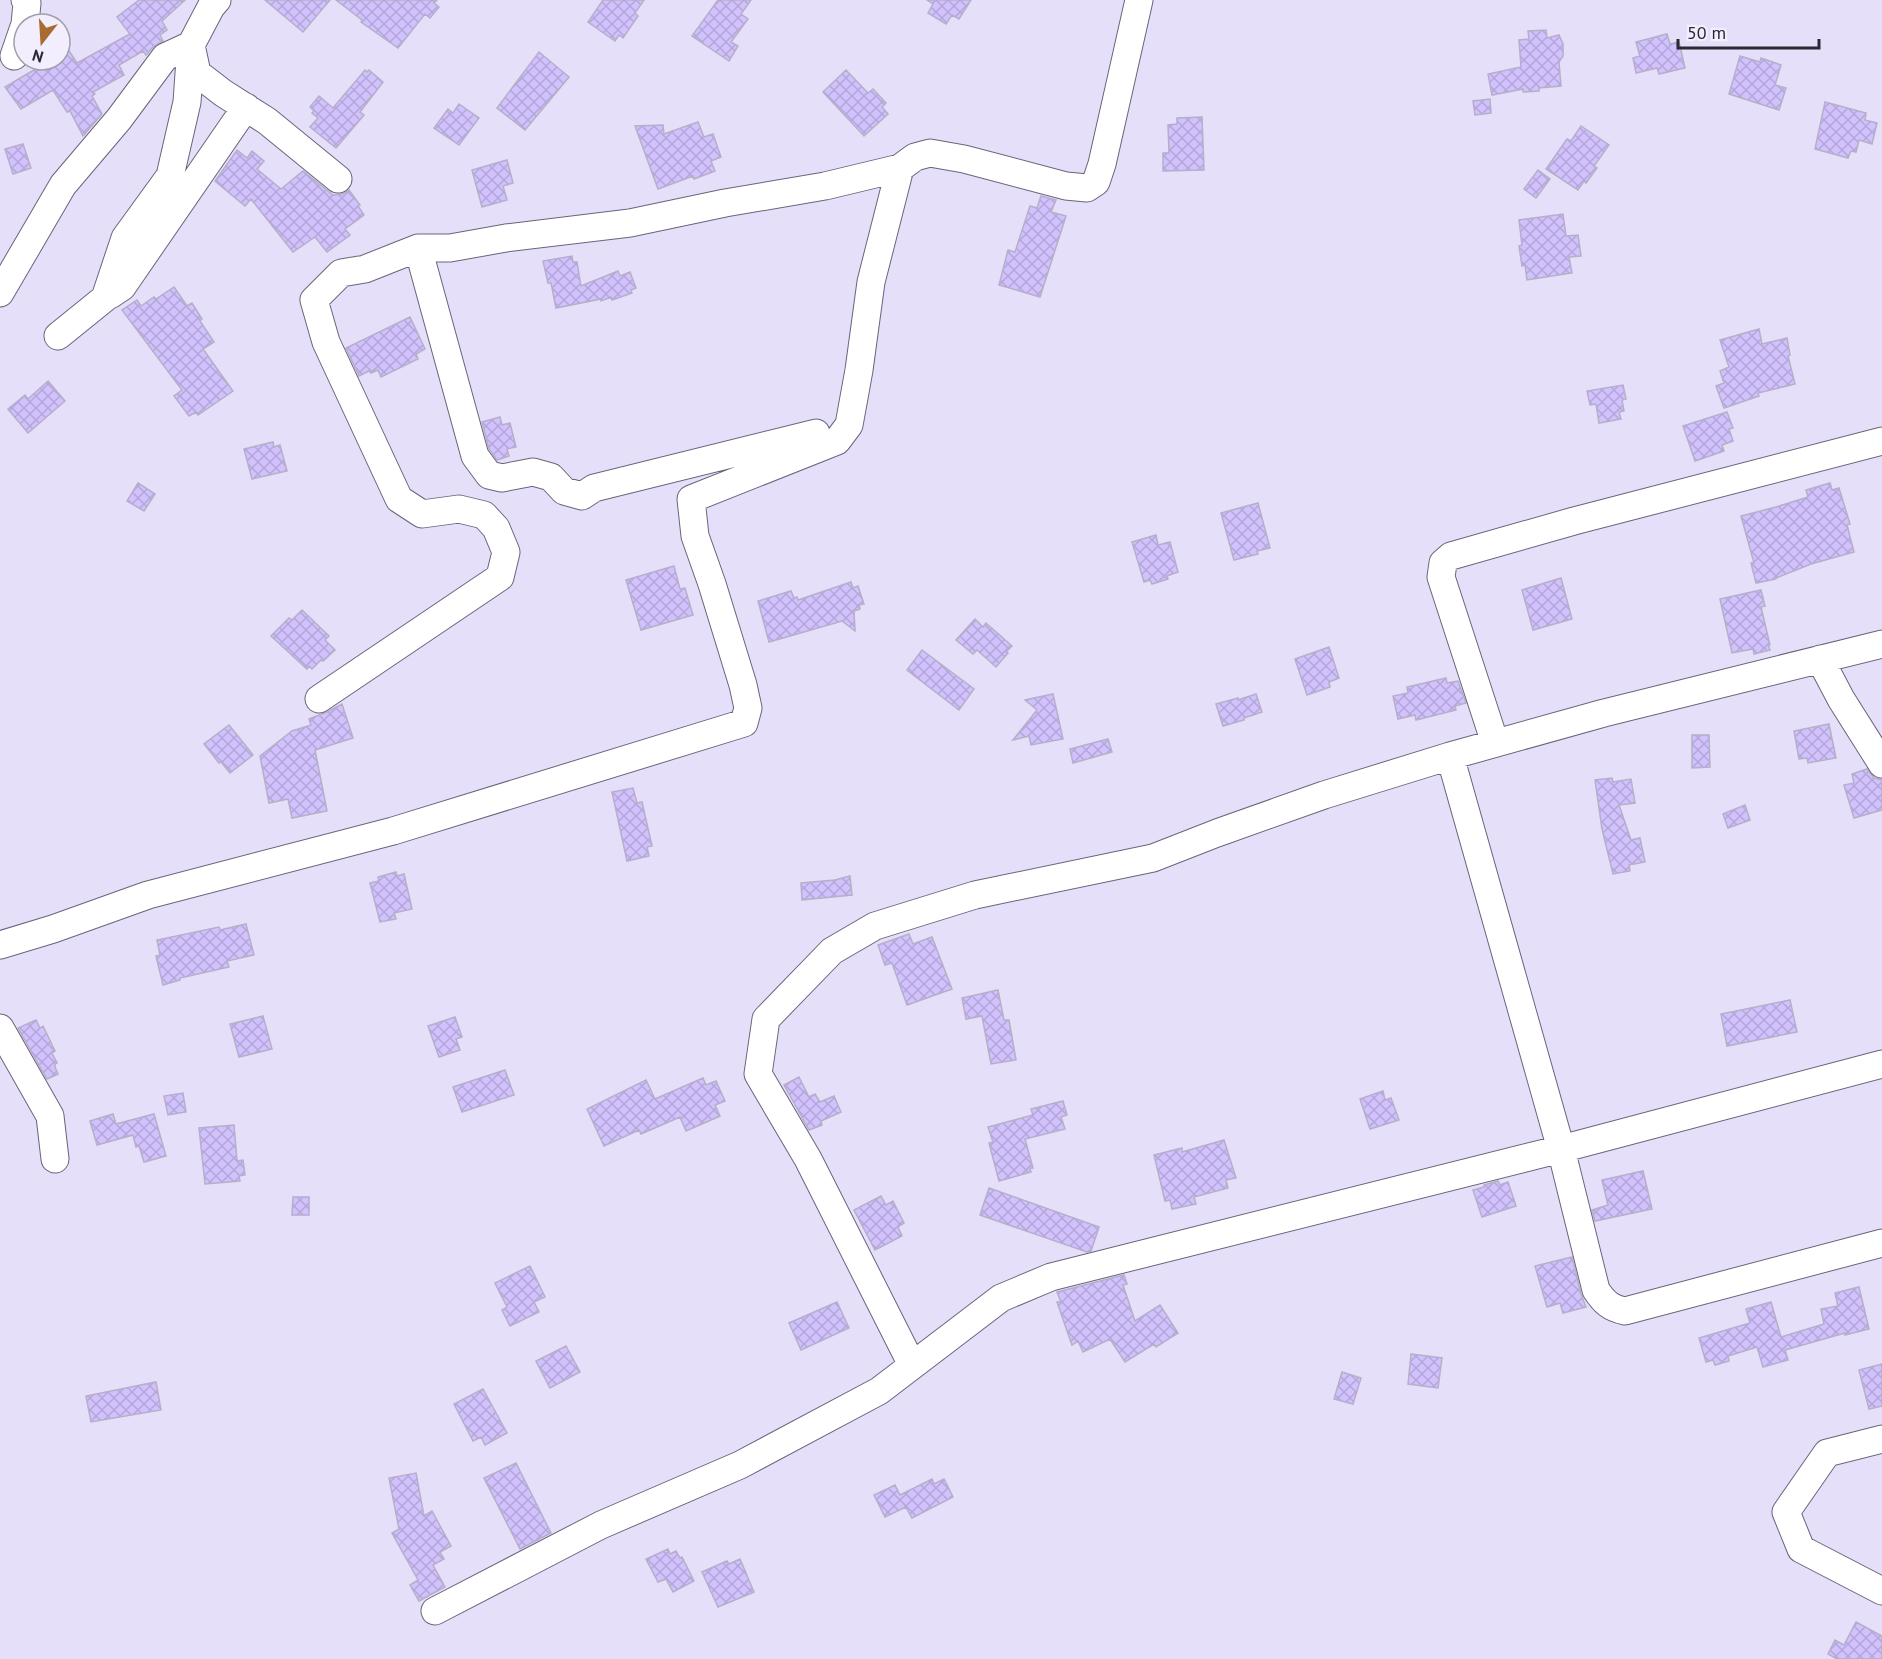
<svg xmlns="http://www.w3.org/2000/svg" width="1882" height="1659" viewBox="0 0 1882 1659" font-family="'PT Sans',sans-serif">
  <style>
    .building { fill: url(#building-cross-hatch); stroke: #b5afc9; stroke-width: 1.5 }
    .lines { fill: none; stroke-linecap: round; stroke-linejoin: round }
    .minor-casing { stroke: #6a647b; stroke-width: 29 }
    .minor { stroke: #fff; stroke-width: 27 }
  </style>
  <defs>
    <pattern id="building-cross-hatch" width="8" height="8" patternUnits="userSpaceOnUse" patternTransform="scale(1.5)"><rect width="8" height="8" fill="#d1c1fd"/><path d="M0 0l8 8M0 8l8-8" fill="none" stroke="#b4a6d9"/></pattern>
  </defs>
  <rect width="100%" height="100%" fill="#e6dffa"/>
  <path class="building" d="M139,0H185L162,21L167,30L160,35L163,41L153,47L146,55L143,51L119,65L124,75L93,92L95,94L92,96L102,114L84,135L83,136L70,111L67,112L53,90L21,109L5,87L39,67L34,60H60V37L77,63L130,34L117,17Z
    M265,0H330L303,32Z
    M336,0H437L434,3L439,7L430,18L425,14L398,48L361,22L362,20Z
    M603,0H644L635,13L638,16L623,38L619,35L615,41L588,22Z
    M718,0H751L741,14L748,19L731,42L738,46L729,61L692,36Z
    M927,0H971L959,19L952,15L946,24L928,13L933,4Z
    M1546,30L1547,38L1559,35L1563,44V56L1559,62L1561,86L1539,88V91L1523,92V89L1492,95L1488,74L1521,67L1519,40L1529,39L1528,31Z
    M1667,34L1670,44L1679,42L1685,68L1659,74L1657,68L1636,73L1633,58L1640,56L1636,42Z
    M539,52L569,77L525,130L497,108Z
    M1740,56L1760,62L1761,58L1781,65L1775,85L1786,88L1779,110L1729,94Z
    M365,70L367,72L369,70L383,82L360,112L364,115L336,148L310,127L318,118L312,113L314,111L310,107L319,96L333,108Z
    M846,70L868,93L873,89L886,103L882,107L888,114L864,136L823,92Z
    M1490,99L1491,113L1475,115L1473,101Z
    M1825,102L1866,113L1865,120L1877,123L1872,144L1859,140L1856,152L1851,151L1848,158L1815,149Z
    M459,104L479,118L459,145L434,128L448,109L453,113Z
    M1202,117L1204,170L1163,171V153H1169L1168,125L1177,124V118Z
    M698,122L704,137L713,134L721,157L711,161L715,171L694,179L693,176L658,189L635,126L663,125L664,134Z
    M1581,126L1609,145L1594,166L1597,168L1586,183L1584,181L1578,190L1546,169L1567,139L1571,141Z
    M23,144L31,168L13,174L5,149Z
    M237,150L247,158L252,151L264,161L257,169L281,189L303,171L333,195L343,194L349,190L360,205L358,206L364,215L345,229L350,235L327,252L315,237L293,252L251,199L245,206L215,181Z
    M507,160L513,183L503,186L507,200L482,207L472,170Z
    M1538,170L1550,179L1536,198L1524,189Z
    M1041,196L1056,200L1051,212L1066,216L1040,297L999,285L1008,250L1015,252L1030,206L1037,208Z
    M1563,214L1566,236L1578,235L1581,256L1569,257L1572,273L1527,280L1525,265L1522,266L1519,246L1522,245L1519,220Z
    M572,256L573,262H577L581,286L618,271L620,276L630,272L636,288L631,290L632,293L612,300L611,297L601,301V299L556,308L551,283H548L543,261Z
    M174,287L187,306L192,303L202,319L200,321L214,342L203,349L233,391L198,415L196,412L189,416L174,396L182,390L122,310L137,300L141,306L154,297L156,299Z
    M410,317L425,349L416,354L418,359L381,377L378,370L371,373L369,371L359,376L346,348Z
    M1759,329L1762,344L1787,338L1790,355L1788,356L1795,384L1758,393L1759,396L1724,408L1716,386L1724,383L1720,371L1729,367L1720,340Z
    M48,381L65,401L28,433L8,409L25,395L28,399Z
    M1623,385L1626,399L1622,400L1624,411L1619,412L1621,419L1599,423L1596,404L1590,405L1587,391Z
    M1727,412L1733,428L1729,429L1733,441L1722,445L1724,451L1695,461L1683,426Z
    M500,417L502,425L510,423L516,447L507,449L509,456L497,460L489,449L482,422Z
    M273,442L274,447L280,445L287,471L252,479L244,449Z
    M138,483L155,494L144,511L127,501Z
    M1830,483L1832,490L1839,488L1850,524L1847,525L1854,552L1811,564L1776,578V579L1756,583L1751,563H1754L1741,516L1776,507L1808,497L1806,490Z
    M1258,503L1270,548L1257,551L1258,554L1234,560L1221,513Z
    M1156,535L1158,545L1170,542L1178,572L1167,576L1168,579L1152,584L1150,580L1144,582L1132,542Z
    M674,566L680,589L685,588L693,615L641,630L626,580Z
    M1561,578L1572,619L1533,630L1522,590Z
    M851,582L853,588L858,586L864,604L859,605L860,609L854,611L855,631L842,621L769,642L758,601L791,591L794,598L797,597L798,600Z
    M1761,590L1765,606L1761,607L1770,645H1768L1770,650L1754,654L1753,649L1732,653L1720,599Z
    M302,610L329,636L325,640L335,650L323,661L321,660L312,669L309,666L307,669L271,636L289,618L292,620Z
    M975,619L983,627L986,623L1012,646L1006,652L1008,653L996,667L977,650L973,654L956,640Z
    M1329,647L1339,678L1329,682L1330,687L1307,695L1295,659Z
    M922,650L974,689L959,710L907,670Z
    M1446,678L1447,683L1458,681L1466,703L1455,706L1456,710L1416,720L1415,715L1398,719L1393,696L1408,693L1407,687Z
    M1053,694L1063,739L1031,745L1029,736L1013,740L1037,710L1025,700Z
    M1256,694L1262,712L1244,718V720L1223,726L1216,704L1238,698V700Z
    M342,704L353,738L315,750L327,811L292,818L288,799L269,803L260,756L292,731L311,725L309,719L327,712Z
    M1829,724L1836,758L1808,763L1807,758L1799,759L1794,731Z
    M229,725L253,755L230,773L221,762L219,763L204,744Z
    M1692,735H1709L1710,767L1692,768Z
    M1108,739L1112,752L1073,763L1070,749Z
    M1867,769L1874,778L1882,780V810L1854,818L1844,785L1854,783L1852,774Z
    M1612,778L1613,782L1631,779L1635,803L1619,805L1631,840L1640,838L1645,862L1629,865L1630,871L1613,874L1602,829L1595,780Z
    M633,788L637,803L642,802L652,846L647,847L649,856L627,861L612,792Z
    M1745,805L1750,820L1728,828L1723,814Z
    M396,872L397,876L404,874L412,909L394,913L396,919L380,922L370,883L379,881L378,877Z
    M850,876L852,895L802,900L801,883L835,880Z
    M246,924L254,955L227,961L229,967L180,978V980L163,985L156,956L160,955L157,940L219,927L220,930Z
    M909,934L913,944L932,937L952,989L907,1005L892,963L885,965L878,945Z
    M998,990L1004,1020H1009L1016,1060L991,1064L982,1016L966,1019L962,998Z
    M1790,1000L1797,1032L1727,1046L1721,1014Z
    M263,1016L272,1049L239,1057L230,1024Z
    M455,1017L462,1037L456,1039L460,1050L439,1057L428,1026Z
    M36,1020L40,1028L43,1026L55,1051L52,1053L57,1063L55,1064V1067L58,1074L47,1079L18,1028Z
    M505,1070L514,1095L462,1112L453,1087Z
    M799,1077L809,1097L815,1094L820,1102L834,1096L841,1112L821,1121L822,1125L809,1130L784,1085Z
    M703,1078L706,1085L716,1081L725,1101L715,1105L720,1116L686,1131L680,1117L641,1134L639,1130L604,1146L587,1109L646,1080L655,1099Z
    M1383,1091L1385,1100L1391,1098L1399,1120L1370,1129L1360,1099Z
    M183,1093L186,1112L168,1115L164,1096Z
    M1063,1101L1067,1115L1061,1117L1065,1129L1025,1139L1033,1168H1030L1031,1172L999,1181L989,1143L993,1142L988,1127L1033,1115L1031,1109Z
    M113,1114L116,1124L154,1114L166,1156L144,1162L139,1146L136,1147L133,1135L97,1145L90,1121Z
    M234,1125L237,1161L243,1160L245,1175L239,1176L240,1181L205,1184L199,1128Z
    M1224,1140L1236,1178L1226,1180L1228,1188L1194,1197L1196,1204L1172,1209L1170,1200L1165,1201L1154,1155L1182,1148V1152Z
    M1643,1171L1652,1209L1595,1221L1592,1210L1608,1205L1602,1180Z
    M1498,1181L1500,1185L1508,1182L1516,1206L1482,1217L1473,1190L1484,1187V1185Z
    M989,1188L1099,1227L1091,1251L1087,1252L980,1215Z
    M881,1196L886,1205L893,1201L904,1223L898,1227L902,1236L875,1250L854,1210Z
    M293,1197H309V1215H292Z
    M1572,1257L1581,1294L1586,1307L1563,1313L1560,1303L1547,1307L1535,1266Z
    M530,1266L545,1297L534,1302L539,1312L510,1326L502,1310L507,1307L495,1283Z
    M1124,1275L1127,1284L1123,1285L1135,1321L1160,1305L1178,1333L1156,1347L1154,1344L1125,1362L1110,1339L1083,1352L1078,1341L1072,1345L1057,1302H1061L1057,1292Z
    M1859,1287L1869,1329L1845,1335V1333L1785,1350L1788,1360L1763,1367L1757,1347L1728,1356L1729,1361L1715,1365L1713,1360L1706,1362L1699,1338L1750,1323L1746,1309L1771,1302L1781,1337L1824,1324L1821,1309L1838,1306L1835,1293Z
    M837,1302L849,1328L801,1350L789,1323Z
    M566,1346L580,1372L550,1388L536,1361Z
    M1411,1354L1442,1358L1438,1388L1408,1384Z
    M1882,1364V1406L1869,1409L1859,1370Z
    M1342,1372L1361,1378L1353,1404L1334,1399Z
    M156,1382L161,1410L91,1422L86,1396Z
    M483,1389L507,1433L485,1445L481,1437L473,1441L454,1404Z
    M516,1463L551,1533L520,1549L484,1478Z
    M416,1473L424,1516L432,1511L451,1546L440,1552L444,1559L433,1565L445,1587L419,1601L410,1585L418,1580L392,1533L399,1529L389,1478Z
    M932,1479L934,1484L944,1479L953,1497L912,1518L904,1504L906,1507L885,1517L874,1495L895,1485L900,1495Z
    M668,1549L670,1554L676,1551L680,1558L682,1557L694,1581L673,1592L666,1579L658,1582L646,1559Z
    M740,1559L754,1592L718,1607L702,1572L727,1561L729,1564Z
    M1856,1622L1882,1636V1659H1837L1828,1654L1835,1640L1844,1645Z"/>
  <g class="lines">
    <defs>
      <path id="minor" d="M217,0L211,7L191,45L197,73L223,93L267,121L338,179
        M25,24L27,3L25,0
        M14,56L24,27
        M418,248L475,456L489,475L502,478L533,472L551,477L564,491L582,496L594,488L816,433
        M0,293L63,185L119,119L165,57L191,45L187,102L170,176L125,238L105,298L58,336
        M110,295L122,287L246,107
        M1820,659L1841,699L1882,764
        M319,699L500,577L506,552L496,528L484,515L459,509L422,514L399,499L326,342L314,300L341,273L365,269L418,248H450L506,238L630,223L725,203L825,186L900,168L915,157L930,153L964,159L1066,186L1087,188L1096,182L1102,164L1139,0
        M1495,743L1441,577L1443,563L1451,556L1574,521L1882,441
        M1450,756L1561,1149L1596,1290C1604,1302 1610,1308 1625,1311L1882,1243
        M0,945L53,929L148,895L393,831L744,723L748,708L743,685L712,584L695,536L691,499L837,441L849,425L859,370L871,282L900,168
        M0,1028L50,1116L55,1159
        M912,1365L808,1159L758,1074L766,1019L832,951L875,926L975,895L1153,858L1217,833L1324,795L1450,756L1604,713L1882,644
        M1882,1439L1827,1453L1786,1512L1801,1549L1882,1591
        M435,1611L601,1525L740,1465L879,1391L1001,1298L1051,1277L1561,1149L1882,1064"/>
    </defs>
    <use href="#minor" class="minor-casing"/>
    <use href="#minor" class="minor"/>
  </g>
  <g transform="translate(42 42) rotate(197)"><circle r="28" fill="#f2eefe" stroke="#a29fac" stroke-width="1.5"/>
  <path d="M0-4.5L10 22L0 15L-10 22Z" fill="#aa6b33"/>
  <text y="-9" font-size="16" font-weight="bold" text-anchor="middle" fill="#2a2832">N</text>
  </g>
  <path d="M1678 39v9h141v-9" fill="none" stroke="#2a2832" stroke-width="3"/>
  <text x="1687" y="39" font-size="18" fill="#2a2832" stroke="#f2eefe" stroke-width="4.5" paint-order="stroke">50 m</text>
</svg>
